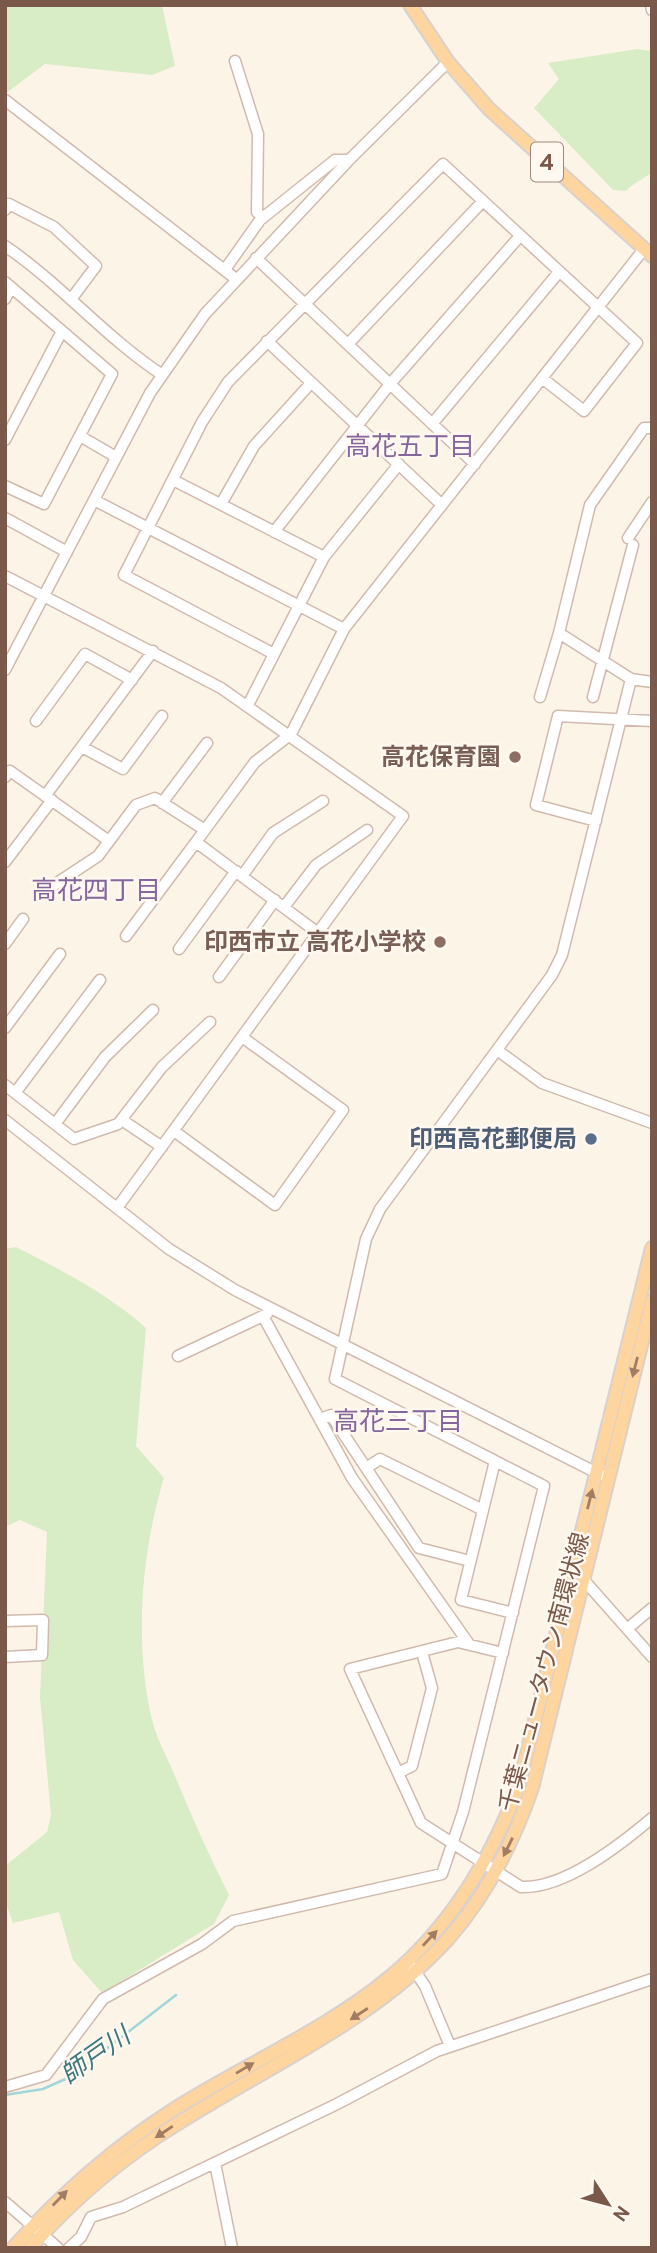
<svg xmlns="http://www.w3.org/2000/svg" width="657" height="2253" viewBox="0 0 657 2253" font-family="Overpass,'Noto Sans JP',sans-serif">
  <style>
    .green { fill: #d8ecc5 }
    .lines { fill: none; stroke-linecap: round; stroke-linejoin: round }
    .stream { stroke: #a1d6db; stroke-width: 2.5 }
    .minor-casing { stroke: #d1baad; stroke-width: 13 }
    .major-casing { stroke: #dad0cc; stroke-width: 16 }
    .minor { stroke: #fff; stroke-width: 10 }
    .major { stroke: #fed49f; stroke-width: 12 }
    .oneway { fill: #a27d64 }
    .education-dot { fill: #8d6e63; stroke: #fff8f0; stroke-width: 2.5 }
    .service-dot { fill: #5c6f8a; stroke: #fff8f0; stroke-width: 2.5 }
    .labels { text-anchor: middle; stroke-width: 5; stroke-linejoin: round; paint-order: stroke }
    .shield { fill: #fff8f0; stroke: #a2887c; stroke-width: 2 }
    .shield-label { font-size: 23px; font-weight: bold; fill: #7a584a }
    .education-label { font-size: 24px; font-weight: bold; fill: #785e54; stroke: #fff8f0; text-anchor: end }
    .service-label { font-size: 24px; font-weight: bold; fill: #4e5e75; stroke: #fff8f0; text-anchor: end }
    .street-label { font-size: 24px; fill: #7a584a; stroke: #fff8f0 }
    .neighbourhood-label { font-size: 26px; fill: #86669c; stroke: #fff8f0 }
    .water-label { font-size: 26px; font-style: italic; fill: #3c787f; stroke: #fff8f0 }
  </style>
  <rect width="100%" height="100%" fill="#fdf4e8"/>
  <path class="green" d="M5,5H162L175,66L152,75L45,64L5,94Z
    M637,49L652,51V171C647,178 635,181 626,191L613,190L534,108L559,79L548,63Z
    M16,1247C61,1270 108,1294 146,1328L136,1446L164,1478C141,1553 134,1643 152,1720C156,1737 165,1753 172,1769C190,1812 208,1854 229,1895L214,1924L102,1993L73,1960L59,1912L13,1923L5,1901V1866L47,1832L51,1815L40,1697L47,1532L20,1520L5,1527V1249Z"/>
  <g class="lines">
    <path class="stream" d="M5,2095L43,2089L70,2077L176,1995"/>
    <defs>
      <path id="minor" d="M651,5L652,10
        M235,61L258,134L257,212L263,218
        M5,100L236,279
        M5,210L9,204L54,227L96,266L72,298
        M5,246C61,284 105,337 161,374
        M256,258L475,464
        M226,268L260,220L335,160H349
        M5,282L112,374L44,504L5,486
        M5,299L11,287
        M267,341L442,505
        M348,344L483,201
        M432,424L559,272
        M652,428H644L590,505L559,633L631,679L652,682
        M80,436L116,457
        M5,440L62,331
        M173,480L324,557
        M94,500L344,629
        M221,504L254,446L311,383
        M5,518L67,552
        M274,532L390,384L520,236
        M628,538L652,502
        M5,576L221,688L403,816L117,1208
        M274,654L124,575L202,422L228,382L443,164L637,343L584,411L542,378
        M5,670L150,393L205,314L349,160L448,62
        M540,697L559,633
        M593,697L633,545
        M248,705L324,557L399,464
        M36,721L85,654L132,680
        M82,747L123,769L162,716
        M5,777L10,771L109,841
        M45,796L153,651
        M162,803L207,743
        M596,821L536,805L558,716L652,721
        M5,862L52,800
        M242,876L273,833L323,801
        M39,895L98,856L136,805L155,798L205,830
        M284,907L316,865L367,830
        M318,933L196,842L255,762L291,734L344,629L644,249
        M126,936L196,842
        M5,944L23,919
        M179,949L236,871
        M219,977L275,900
        M5,1028L60,954
        M497,1050L542,1083L652,1123
        M5,1085L74,1139L118,1124L162,1067L210,1022
        M15,1093L100,980
        M5,1120L169,1249L235,1290L601,1475
        M122,1120L162,1147
        M55,1124L105,1057L153,1010
        M174,1131L275,1205L343,1110L242,1037
        M264,1318L352,1478L469,1644
        M178,1356L267,1314
        M320,1419L331,1415L419,1548L470,1561
        M495,1461L461,1600L513,1613
        M366,1468L380,1459L483,1510
        M583,1579L652,1657
        M5,1621L43,1620L42,1655L5,1657
        M627,1629L652,1608
        M503,1653L458,1642L350,1669L421,1823L521,1887C564,1889 619,1846 652,1818
        M398,1773L412,1766L432,1688L422,1652
        M412,1967L425,1986L450,2046
        M5,2087L46,2075L103,1999L202,1944L233,1921L442,1874L463,1812L544,1486L335,1379L366,1239L380,1209L552,975L562,955L631,679
        M215,2163L232,2248
        M5,2202L58,2248
        M69,2248L81,2237L91,2217L123,2207L337,2104L437,2051L652,1979"/>
      <path id="major" d="M410,5L448,62L489,109L652,256
        M13,2248C61,2194 112,2149 173,2110C242,2066 328,2029 390,1977C451,1926 491,1859 519,1785L652,1248
        M30,2248C73,2199 124,2156 180,2122C270,2065 374,2020 447,1940C486,1896 513,1843 532,1788L652,1301"/>
    </defs>
    <use href="#minor" class="minor-casing"/>
    <use href="#major" class="major-casing"/>
    <use href="#minor" class="minor"/>
    <use href="#major" class="major"/>
  </g>
  <defs><path id="oneway-solid" d="M-6-.8H1V-3.2L6.5 0L1 3.2V.8H-6Z" transform="scale(1.75)"/></defs>
  <g class="oneway">
    <use href="#oneway-solid" transform="translate(635 1367) rotate(104)"/>
    <use href="#oneway-solid" transform="translate(590 1499) rotate(-76)"/>
    <use href="#oneway-solid" transform="translate(508 1847) rotate(116)"/>
    <use href="#oneway-solid" transform="translate(430 1938) rotate(-47)"/>
    <use href="#oneway-solid" transform="translate(359 2014) rotate(147)"/>
    <use href="#oneway-solid" transform="translate(245 2068) rotate(-31)"/>
    <use href="#oneway-solid" transform="translate(164 2132) rotate(146)"/>
    <use href="#oneway-solid" transform="translate(60 2198) rotate(-46)"/>
  </g>
  <g class="education-dot">
    <circle cx="515" cy="757" r="7"/>
    <circle cx="440" cy="942" r="7"/>
  </g>
  <circle class="service-dot" cx="591" cy="1139" r="7"/>
  <g class="labels">
    <rect class="shield" x="531" y="142.5" width="32" height="39" rx="5"/>
    <g class="shield-label">
      <text x="547" y="170">4</text>
    </g>
    <g class="education-label">
      <text x="501" y="765">高花保育園</text>
      <text x="426" y="950">印西市立 高花小学校</text>
    </g>
    <g class="service-label">
      <text x="577" y="1147">印西高花郵便局</text>
    </g>
    <g class="street-label">
      <text transform="translate(544 1672) rotate(-75)" y="8">千葉ニュータウン南環状線</text>
    </g>
    <g class="neighbourhood-label">
      <text x="410" y="455">高花五丁目</text>
      <text x="96" y="899">高花四丁目</text>
      <text x="398" y="1430">高花三丁目</text>
    </g>
    <g class="water-label">
      <text transform="translate(95 2055) rotate(-35)" y="9">師戸川</text>
    </g>
  </g>
  <rect width="657" height="2253" fill="none" stroke="#7a584a" stroke-width="14"/>
  <g transform="translate(608 2204) rotate(126)" stroke="#fff8f0" stroke-width="5" paint-order="stroke">
  <path d="M0-5L12 26L0 18L-12 26Z" fill="#7a584a"/>
  <text y="-10" font-size="19" font-weight="bold" text-anchor="middle" fill="#7a584a">N</text>
  </g>
</svg>
